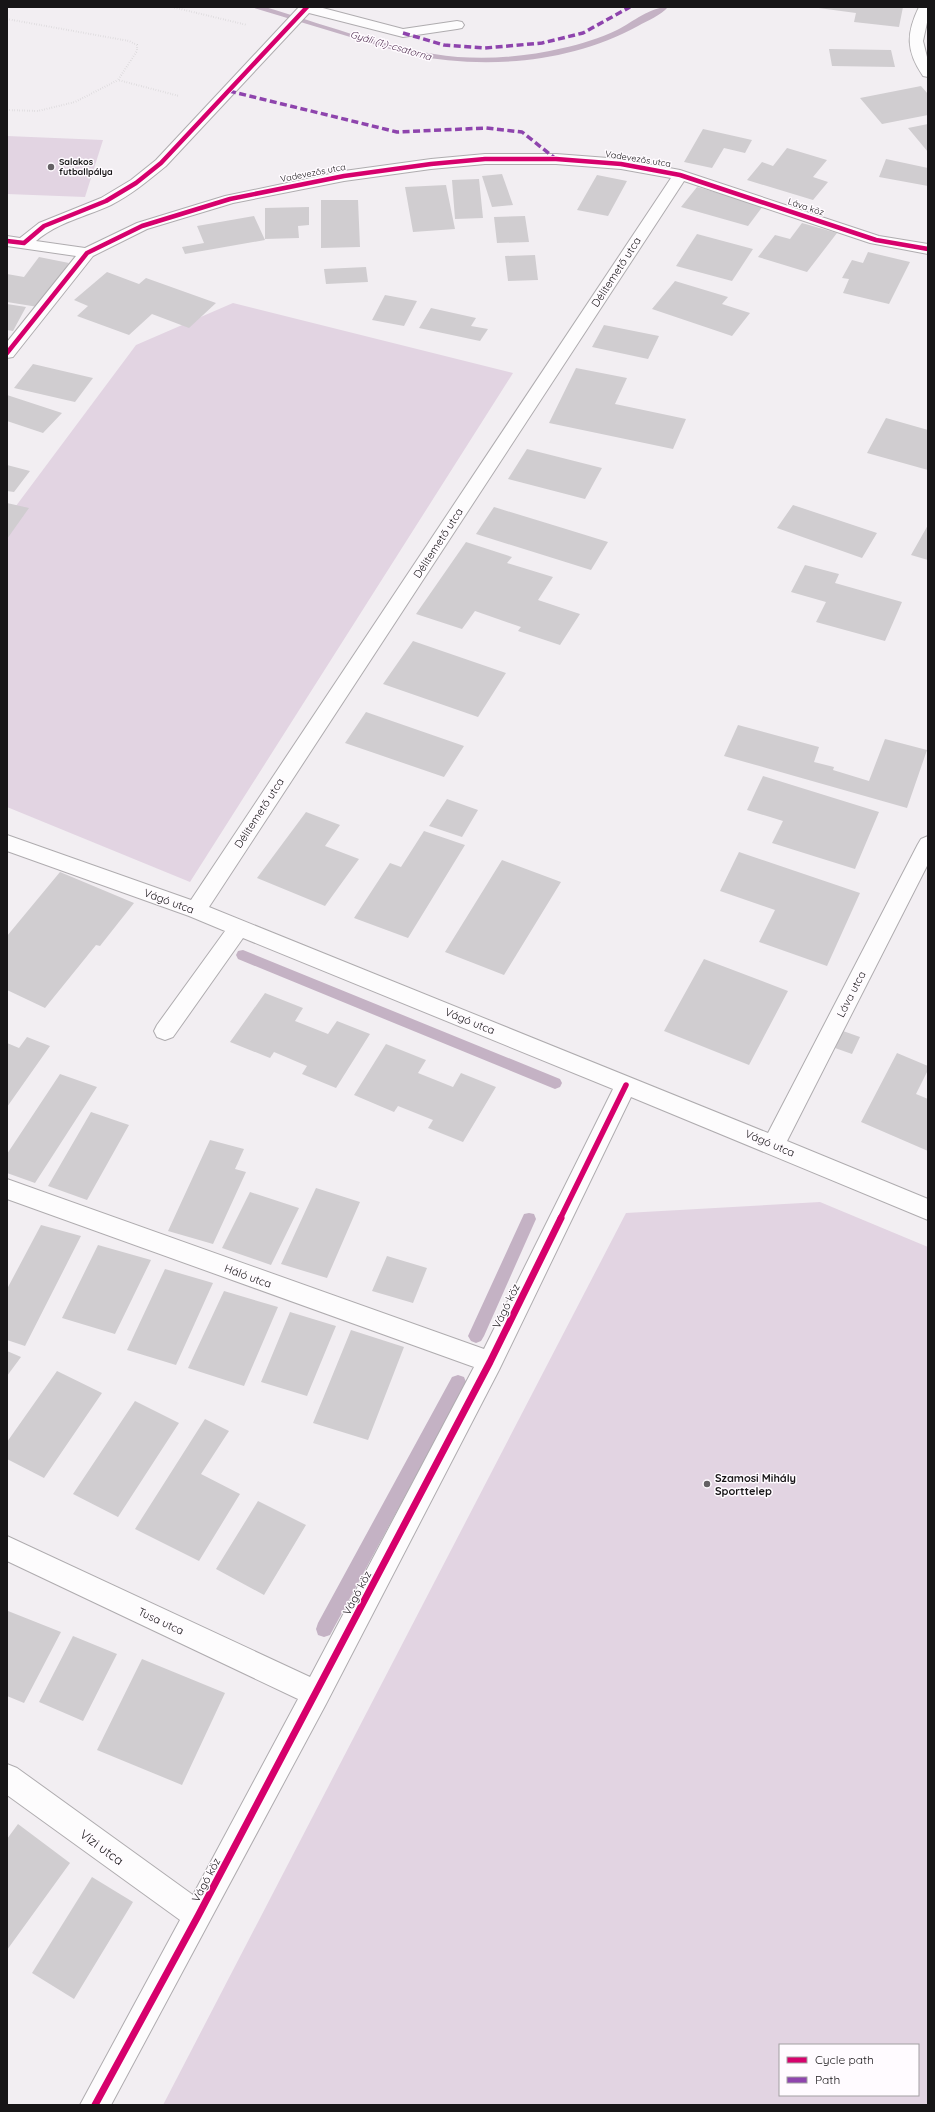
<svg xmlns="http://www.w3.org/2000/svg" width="935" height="2112" viewBox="0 0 935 2112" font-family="Quicksand,sans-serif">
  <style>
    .green { fill: #e2d4e2; fill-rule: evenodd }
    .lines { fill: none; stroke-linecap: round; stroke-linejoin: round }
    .stream { fill: #c4b2c4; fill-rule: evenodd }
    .building { fill: #d0cdd0 }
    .street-casing { stroke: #afacaf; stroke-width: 2 }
    .path { stroke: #d3d1d3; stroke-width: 2; stroke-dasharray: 0.5 2; stroke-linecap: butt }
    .street { fill: #fdfcfd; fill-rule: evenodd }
    .quiet { stroke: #8e44ad; stroke-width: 3.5; stroke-dasharray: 7 3.5; stroke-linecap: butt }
    .cycleway-far2-casing { stroke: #fffbff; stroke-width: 6 }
    .cycleway-far1-casing { stroke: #fffbff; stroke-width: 8 }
    .cycleway-casing { stroke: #fffbff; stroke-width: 10 }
    .cycleway-far2 { stroke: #d6006c; stroke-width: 4.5 }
    .cycleway-far1 { stroke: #d6006c; stroke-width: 5.5 }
    .cycleway { stroke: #d6006c; stroke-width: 7 }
    .poi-dot { fill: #646164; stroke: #fffbff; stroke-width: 1.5 }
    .labels { text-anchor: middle; stroke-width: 3; stroke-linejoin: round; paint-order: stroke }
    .far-street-label { font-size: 9px; fill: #171517; stroke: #fffbff }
    .far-poi-label { font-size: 9px; font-weight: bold; fill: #171517; stroke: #fffbff; text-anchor: start }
    .far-water-label { font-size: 10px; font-style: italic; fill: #523052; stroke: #fffbff }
    .street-label { font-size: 11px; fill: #171517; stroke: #fffbff }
    .poi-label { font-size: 11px; font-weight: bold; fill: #171517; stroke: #fffbff; text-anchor: start }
    .near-street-label { font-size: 13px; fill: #171517; stroke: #fffbff }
  </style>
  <rect width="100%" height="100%" fill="#f2eef2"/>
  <path class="green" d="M7,136L103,140L85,197L7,194Z
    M233,303L513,373L190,882L7,807V518L136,345Z
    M820,1202L928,1247V2105H163L626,1213ZM780,2045H918V2095H780Z"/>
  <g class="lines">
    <path class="stream" d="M251,7H265C319,23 379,45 434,54C476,61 521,58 563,48C581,44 600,38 617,30C633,22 650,7 668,7C661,15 647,21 638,26C568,64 486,69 410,55Z
      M243,950L560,1079L562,1083L560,1087L555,1089L550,1087L238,959L236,955L238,951Z
      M529,1213L534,1214L536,1219L484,1336L481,1341L476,1343L471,1341L468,1336L524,1214Z
      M458,1375L464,1377L466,1382L464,1387L330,1635L324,1637L318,1635L316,1629L318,1623L452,1377Z"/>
  </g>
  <path class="building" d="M811,7H903L899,27L854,22L856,13Z
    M829,49L891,50L895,67L832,66Z
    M921,86L928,94V115L882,124L860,98Z
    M928,124V152L908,128Z
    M703,129L752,140L745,153L724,148L712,168L684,162Z
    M787,148L827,160L813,177L828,182L813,200L747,180L762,162L773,166Z
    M886,159L928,168V186L879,177Z
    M502,174L513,205L492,207L482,176Z
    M597,175L627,181L608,216L577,210Z
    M479,179L483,218L455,219L452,180Z
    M446,185L455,229L413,232L405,187Z
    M697,187L763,206L748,226L681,207Z
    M321,200H358L360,247L321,248Z
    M309,207V225L298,226L299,238L265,239V208Z
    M254,216L265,240L185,254L182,247L204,243L197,226Z
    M525,216L529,242L497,243L494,217Z
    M802,223L837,233L807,272L758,257L775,235L790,239Z
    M697,234L753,249L732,281L676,266Z
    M868,252L910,262L889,304L843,293L849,279L842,278L852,260L863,263Z
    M535,255L538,280L508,281L505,256Z
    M39,257L69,263L38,307L7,302V274L24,277Z
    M366,267L368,282L326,284L324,269Z
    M107,272L139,284L146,278L216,303L189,328L152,314L129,335L77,316L88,306L74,300Z
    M675,281L728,297L722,304L750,313L732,336L652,309Z
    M385,295L417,301L404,326L372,320Z
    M7,304L26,307L13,331L7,330Z
    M431,308L476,318L471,326L488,329L480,341L419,328Z
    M604,325L659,336L648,359L592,347Z
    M33,364L93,378L75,402L14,388Z
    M576,368L627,378L615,404L686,419L673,449L549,423Z
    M7,395L62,413L43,433L7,421Z
    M886,418L928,430V470L867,453Z
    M527,449L602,468L585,499L508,479Z
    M7,465L30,471L14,492L7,491Z
    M7,503L29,508L7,539Z
    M793,505L877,533L862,558L777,528Z
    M494,507L566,529L608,542L591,570L476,534Z
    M928,525V560L911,555Z
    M466,542L512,557L507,563L553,577L538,600L580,614L560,645L518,631L521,627L475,611L462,629L416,614Z
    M805,565L839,574L835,583L902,602L885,641L816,622L826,602L791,592Z
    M413,641L506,673L478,717L383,684Z
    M366,712L464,746L444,777L345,743Z
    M738,725L819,747L814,762L834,767L833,770L869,781L885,739L927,750L907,808L724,756Z
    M763,776L879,812L855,869L772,843L783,821L747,810Z
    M447,799L478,810L462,837L429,826Z
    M306,812L340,825L325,846L359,859L325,906L257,878Z
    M424,831L465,845L408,938L354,918L390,863L401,867Z
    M739,852L860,893L827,966L759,942L775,910L720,891Z
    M502,860L561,882L504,975L445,952Z
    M60,872L134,903L100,946L96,945L45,1008L7,990V936Z
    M704,959L788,991L749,1065L664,1031Z
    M265,993L303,1008L295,1021L328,1034L337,1021L370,1034L336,1088L302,1074L307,1066L274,1052L270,1058L230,1042Z
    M843,1031L860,1037L852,1054L835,1048Z
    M27,1037L50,1046L7,1107V1043L19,1048Z
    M386,1044L426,1060L418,1073L453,1087L461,1073L496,1087L463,1142L428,1128L433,1120L398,1106L394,1112L354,1095Z
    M897,1053L928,1066V1070L916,1094L928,1099V1151L861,1122Z
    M60,1074L97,1087L35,1183L7,1173V1154Z
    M91,1112L129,1125L87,1200L48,1186Z
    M210,1140L244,1149L235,1169L246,1172L213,1244L168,1231Z
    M316,1188L360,1202L327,1278L281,1264Z
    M250,1192L299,1208L271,1265L222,1248Z
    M41,1225L81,1236L25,1346L7,1340V1289Z
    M98,1245L151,1260L115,1334L62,1318Z
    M387,1256L427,1268L413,1303L372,1291Z
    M165,1269L213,1283L176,1365L127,1350Z
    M224,1291L278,1307L244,1386L188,1368Z
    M290,1312L336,1326L307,1396L261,1382Z
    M351,1330L404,1347L368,1440L313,1423Z
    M7,1351L21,1357L7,1376Z
    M57,1371L102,1393L44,1478L7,1459V1442Z
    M135,1401L179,1423L118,1517L73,1494Z
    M205,1419L229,1431L201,1474L240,1494L199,1561L135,1529Z
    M258,1501L306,1525L264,1595L216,1569Z
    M8,1611L61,1632L24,1703L7,1696Z
    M73,1636L117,1654L83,1721L39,1702Z
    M142,1659L225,1693L182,1785L97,1750Z
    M18,1824L70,1863L7,1950V1839Z
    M92,1877L133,1902L74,1999L32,1973Z"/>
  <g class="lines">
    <defs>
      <path id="street" d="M299,7H319L403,29L457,21L462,22L464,25L462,28L457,29L403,37L309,13L166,166C149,180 131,195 111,205C85,217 58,222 36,241L85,248L137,223L225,196L344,171L431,159L485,154H556L621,159L680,170L879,236L928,244V254L870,243L684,181L209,907L768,1133L918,844L921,839L928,836V864L787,1141L928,1199V1220L631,1097L499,1370L326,1704L111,2105H80L180,1920L7,1795V1764L17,1768L193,1895L298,1699L7,1561V1536L310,1677L474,1367L7,1199V1179L484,1349L613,1089L243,938L173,1037L165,1040L157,1037L154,1031L157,1025L225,931L189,916L7,851V835L191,900L671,178L621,169L556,164H485L431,169L344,181L233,203L147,229L93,256L13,357L7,358V342L76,256L7,246V236L20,238L39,223L101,198L131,180L156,160Z
        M919,7H928V18L923,41L928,61V77L923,76C906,51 906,34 919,7Z"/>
    </defs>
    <use href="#street" class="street-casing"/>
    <path class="path" d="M172,7L247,25
      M7,19L129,41L137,45V51L118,80L179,96
      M7,110L38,111L75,102L118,80"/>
    <use href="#street" class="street"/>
    <path class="quiet" d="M403,33L444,45L485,48L542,43L583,33L630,7
      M229,91L397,132L486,128L522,132L556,159"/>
    <defs>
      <path id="cycleway-far2" d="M7,241L24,243L44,226L106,201L136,183L161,163L307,7
        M7,353L87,253L142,226L230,199L344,176L431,164L485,159H556L621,164L680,175L876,240L928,249"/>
      <path id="cycleway-far1" d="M560,1219L626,1085"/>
      <path id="cycleway" d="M95,2105L198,1916L490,1362L561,1218"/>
    </defs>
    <use href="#cycleway-far2" class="cycleway-far2-casing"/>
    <use href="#cycleway-far1" class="cycleway-far1-casing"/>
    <use href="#cycleway" class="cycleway-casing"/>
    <use href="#cycleway-far2" class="cycleway-far2"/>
    <use href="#cycleway-far1" class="cycleway-far1"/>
    <use href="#cycleway" class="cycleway"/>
  </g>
  <g class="poi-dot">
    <circle cx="51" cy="167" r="4"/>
    <circle cx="707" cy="1484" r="4"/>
  </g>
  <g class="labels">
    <g class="far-street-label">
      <text transform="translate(638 159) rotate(9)" y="3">Vadevezős utca</text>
      <text transform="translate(313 173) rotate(-11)" y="3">Vadevezős utca</text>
      <text transform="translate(806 207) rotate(18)" y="3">Láva köz</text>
    </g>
    <g class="far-poi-label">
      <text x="59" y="165">Salakos<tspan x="59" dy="10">futballpálya</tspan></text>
    </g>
    <g class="far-water-label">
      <text transform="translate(391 45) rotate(16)" y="4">Gyáli (1.)-csatorna</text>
    </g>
    <g class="street-label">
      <text transform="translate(616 272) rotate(-57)" y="4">Délitemető utca</text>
      <text transform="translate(438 543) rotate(-57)" y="4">Délitemető utca</text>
      <text transform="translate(259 813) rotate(-57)" y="4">Délitemető utca</text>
      <text transform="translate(169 901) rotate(20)" y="4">Vágó utca</text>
      <text transform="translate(851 994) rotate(-63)" y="4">Láva utca</text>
      <text transform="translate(470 1021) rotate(22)" y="4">Vágó utca</text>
      <text transform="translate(770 1143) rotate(23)" y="4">Vágó utca</text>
      <text transform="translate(248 1276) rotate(20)" y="4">Háló utca</text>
      <text transform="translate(506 1306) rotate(-64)" y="4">Vágó köz</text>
      <text transform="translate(357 1593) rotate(-62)" y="4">Vágó köz</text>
      <text transform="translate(161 1621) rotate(25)" y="4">Tusa utca</text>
      <text transform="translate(206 1880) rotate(-62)" y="4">Vágó köz</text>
    </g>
    <g class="poi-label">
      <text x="715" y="1482">Szamosi Mihály<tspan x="715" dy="13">Sporttelep</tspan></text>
    </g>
    <g class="near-street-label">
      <text transform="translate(102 1847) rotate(36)" y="5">Vízi utca</text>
    </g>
  </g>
  <rect width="935" height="2112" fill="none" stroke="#171517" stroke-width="16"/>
  <rect x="779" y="2044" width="140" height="52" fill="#fffbff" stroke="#a29fa2"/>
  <rect x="787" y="2057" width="20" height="6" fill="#d6006c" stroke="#a29fa2"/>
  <text x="815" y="2064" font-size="12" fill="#171517">Cycle path</text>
  <rect x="787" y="2077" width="20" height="6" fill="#8e44ad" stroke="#a29fa2"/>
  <text x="815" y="2084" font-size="12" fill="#171517">Path</text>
</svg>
